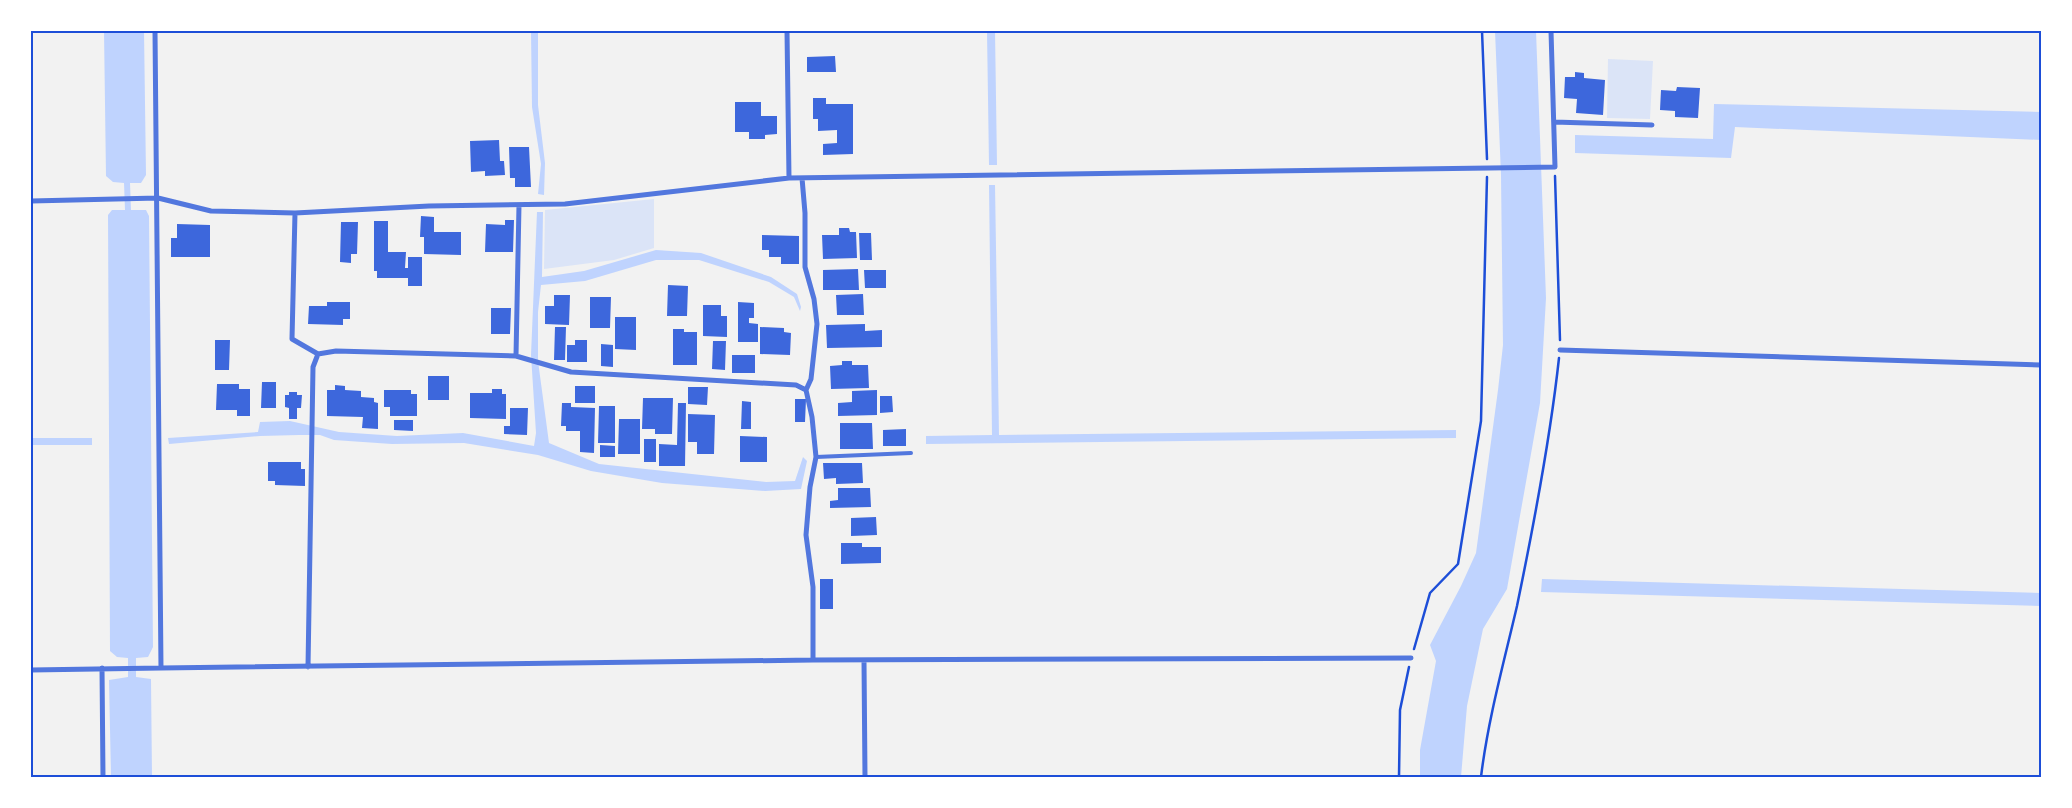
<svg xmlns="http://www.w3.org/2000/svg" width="2072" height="808" viewBox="0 0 2072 808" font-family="'DM Sans',sans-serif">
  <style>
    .green { fill: #dbe4f7 }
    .water { fill: #bfd3fe }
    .building { fill: #3d67dc }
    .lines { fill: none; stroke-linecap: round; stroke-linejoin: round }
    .path { stroke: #1d4ed8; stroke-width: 2.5 }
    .service { stroke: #5277de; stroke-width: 4 }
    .minor { stroke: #5277de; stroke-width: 5 }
    .neatline { fill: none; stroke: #1d4ed8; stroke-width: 2 }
  </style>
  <rect width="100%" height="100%" fill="#f2f2f2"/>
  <path class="green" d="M1608,59L1653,61L1650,119L1607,118Z
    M654,199V248L614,260L544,269L545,210Z"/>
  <path class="water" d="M104,31H144L146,175L141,183H130L131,210H146L149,216L153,647L148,657L136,658V677L151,679L152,777H111L109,680L128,677V658L117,657L110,651L108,215L112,210H125L124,183L113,182L106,176Z
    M531,31H538V105L545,163L544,195L538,194L541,164L532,107Z
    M987,31H995L997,165H989Z
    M1495,31H1536L1546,298L1540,403L1507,589L1483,629L1467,706L1461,777H1420V750L1436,661L1430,645L1461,586L1476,553L1498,390L1503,345L1501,175Z
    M1714,104L2041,112V140L1735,127L1731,158L1575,153V135L1713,139Z
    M989,185H995L999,435L1456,430V438L926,444V436L992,435Z
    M537,212H543L542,277L584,271L656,250L701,253L771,277L797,294L801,307L800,311L794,297L769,282L699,260H656L585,281L541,285L538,312V361L549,443L599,464L766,482L795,481L803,457L807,461L801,489L765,491L662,483L591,471L538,455L464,443L392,444L334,440L320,435H299L260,436L169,444L168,438L258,432L260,422L290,421L339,432L397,436L463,433L534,446L536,433L531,355Z
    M31,438H92V445H31Z
    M1542,579L2041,593V606L1541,592Z"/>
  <path class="building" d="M835,56L836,72H807V57Z
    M1575,72L1584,73V78L1605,80L1603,115L1576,113L1577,99L1564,98L1565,77H1575Z
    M1677,87L1700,88L1698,118L1675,117V111L1660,110L1661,90L1676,91Z
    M813,98H826V104H853V154L823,155V144L837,143V130L818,131V119H813Z
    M735,102H761V116H777V134L765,135V139H749V132H735Z
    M499,140L500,161H504L505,175L485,176V171L471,172L470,141Z
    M509,147H529L531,187H515V178H510Z
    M421,216L434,217V232H461V255L424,254V237H420Z
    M505,220H514L513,252H485L486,224L505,225Z
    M374,221H388V252H406L405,268H408V257H422V286H408V278H377V271H374Z
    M341,222H358L357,254H351V263L340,262Z
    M177,224L210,225V257H171V238H177Z
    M839,228H849L850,232H856L857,258L823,259L822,235H839Z
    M859,233H871L872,260H860Z
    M762,235L799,236V264H781V257H769V250H762Z
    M858,269L859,290H823V270Z
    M864,270H886V288H865Z
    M668,285L688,286L687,316H667Z
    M863,294L864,315H837L836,295Z
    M554,295H570L569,325L545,324V306H554Z
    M590,297H611L610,328H590Z
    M327,302H350V319H343V325L308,324L309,306H327Z
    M738,302L754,303V318H749V323L758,324V342H738Z
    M703,305H721V316H727V337L703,336Z
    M491,308H511L510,334H491Z
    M615,317H636V350L615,349Z
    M865,324V331L882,330V347L827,348L826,325Z
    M555,327H566L565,360H554Z
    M760,327L784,328V332L791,333L790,355L760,354Z
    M673,329H684V332H697V365H673Z
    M215,340H230L229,370H215Z
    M575,340H587V362H567V345H575Z
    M713,341H726L725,370L712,369Z
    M601,344L613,345V367L601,366Z
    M732,355H755V373H732Z
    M842,361H852V365H868L869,388L831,389L830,366L842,365Z
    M428,376H449V400H428Z
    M262,382H276V408H261Z
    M217,384H239V389H250V416H237V410H216Z
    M335,385L345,386V390L361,391V397L374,398V402L378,403V429L362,428L363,417L327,416V390H335Z
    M575,386H595V403H575Z
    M688,387H708L707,405L688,404Z
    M492,389H502V394H506V419L470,418V393H492Z
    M384,390H411V394H417V416H390V407H384Z
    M877,390V415L838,416V403L852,402V391Z
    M289,392H297V395H302L301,408H297V419H289V408L285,407V395H289Z
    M880,396H892L893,412L880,413Z
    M643,398H673L672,434H655V429H642Z
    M795,399H806L805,422H795Z
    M742,401L751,402V429H741Z
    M562,403H571V407L595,408L594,453L580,452V431H566V426H561Z
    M678,403H686L685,466H659V444L677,445Z
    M599,406H615V443H598Z
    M510,408H528L527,435L504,434V426H510Z
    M688,414L715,415L714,454H697V442H688Z
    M619,419H640V454H618Z
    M394,420H413V431L394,430Z
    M840,423H872L873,449H840Z
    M906,429V446H883V430Z
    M740,436L767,437V462H740Z
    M644,439H656V462H644Z
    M600,445L615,446V457H600Z
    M268,462H301V469H305V486L275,485V481H268Z
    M823,463H862L863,483L836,484V478L824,479Z
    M838,488H870L871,507L830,508V501L838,500Z
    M876,517L877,535L851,536V518Z
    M841,543H862V547H881V563L841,564Z
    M820,579H833V609H820Z"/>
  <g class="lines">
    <path class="path" d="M1482,31L1487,159
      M1555,176L1560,340
      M1414,649L1430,593L1458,564L1481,421L1487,177
      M1399,777L1400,710L1409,667
      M1481,777C1488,719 1504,662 1517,606C1534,524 1550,441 1559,358"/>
    <path class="service" d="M816,457L911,453"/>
    <path class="minor" d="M787,31L789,178
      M1554,122L1652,125
      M802,178L805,213V267L814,299L817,324L811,379L806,390
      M31,201L158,198L211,211L295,213L429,206L565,204L789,178L1555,167L1551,31
      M295,213L292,339L318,354L336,351L516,356L571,372L796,385L806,390L812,417L816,457L810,487L806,535L813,587V660
      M1560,350L2041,365
      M516,356L519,205
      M864,661L865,777
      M308,667L313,367L318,354
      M102,668L103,777
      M161,668L813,660L1411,658
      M31,670L161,668L155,31"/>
  </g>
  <rect width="2072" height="808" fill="none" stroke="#ffffff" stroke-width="65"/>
  <rect x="32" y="32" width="2008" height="744" class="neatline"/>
</svg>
